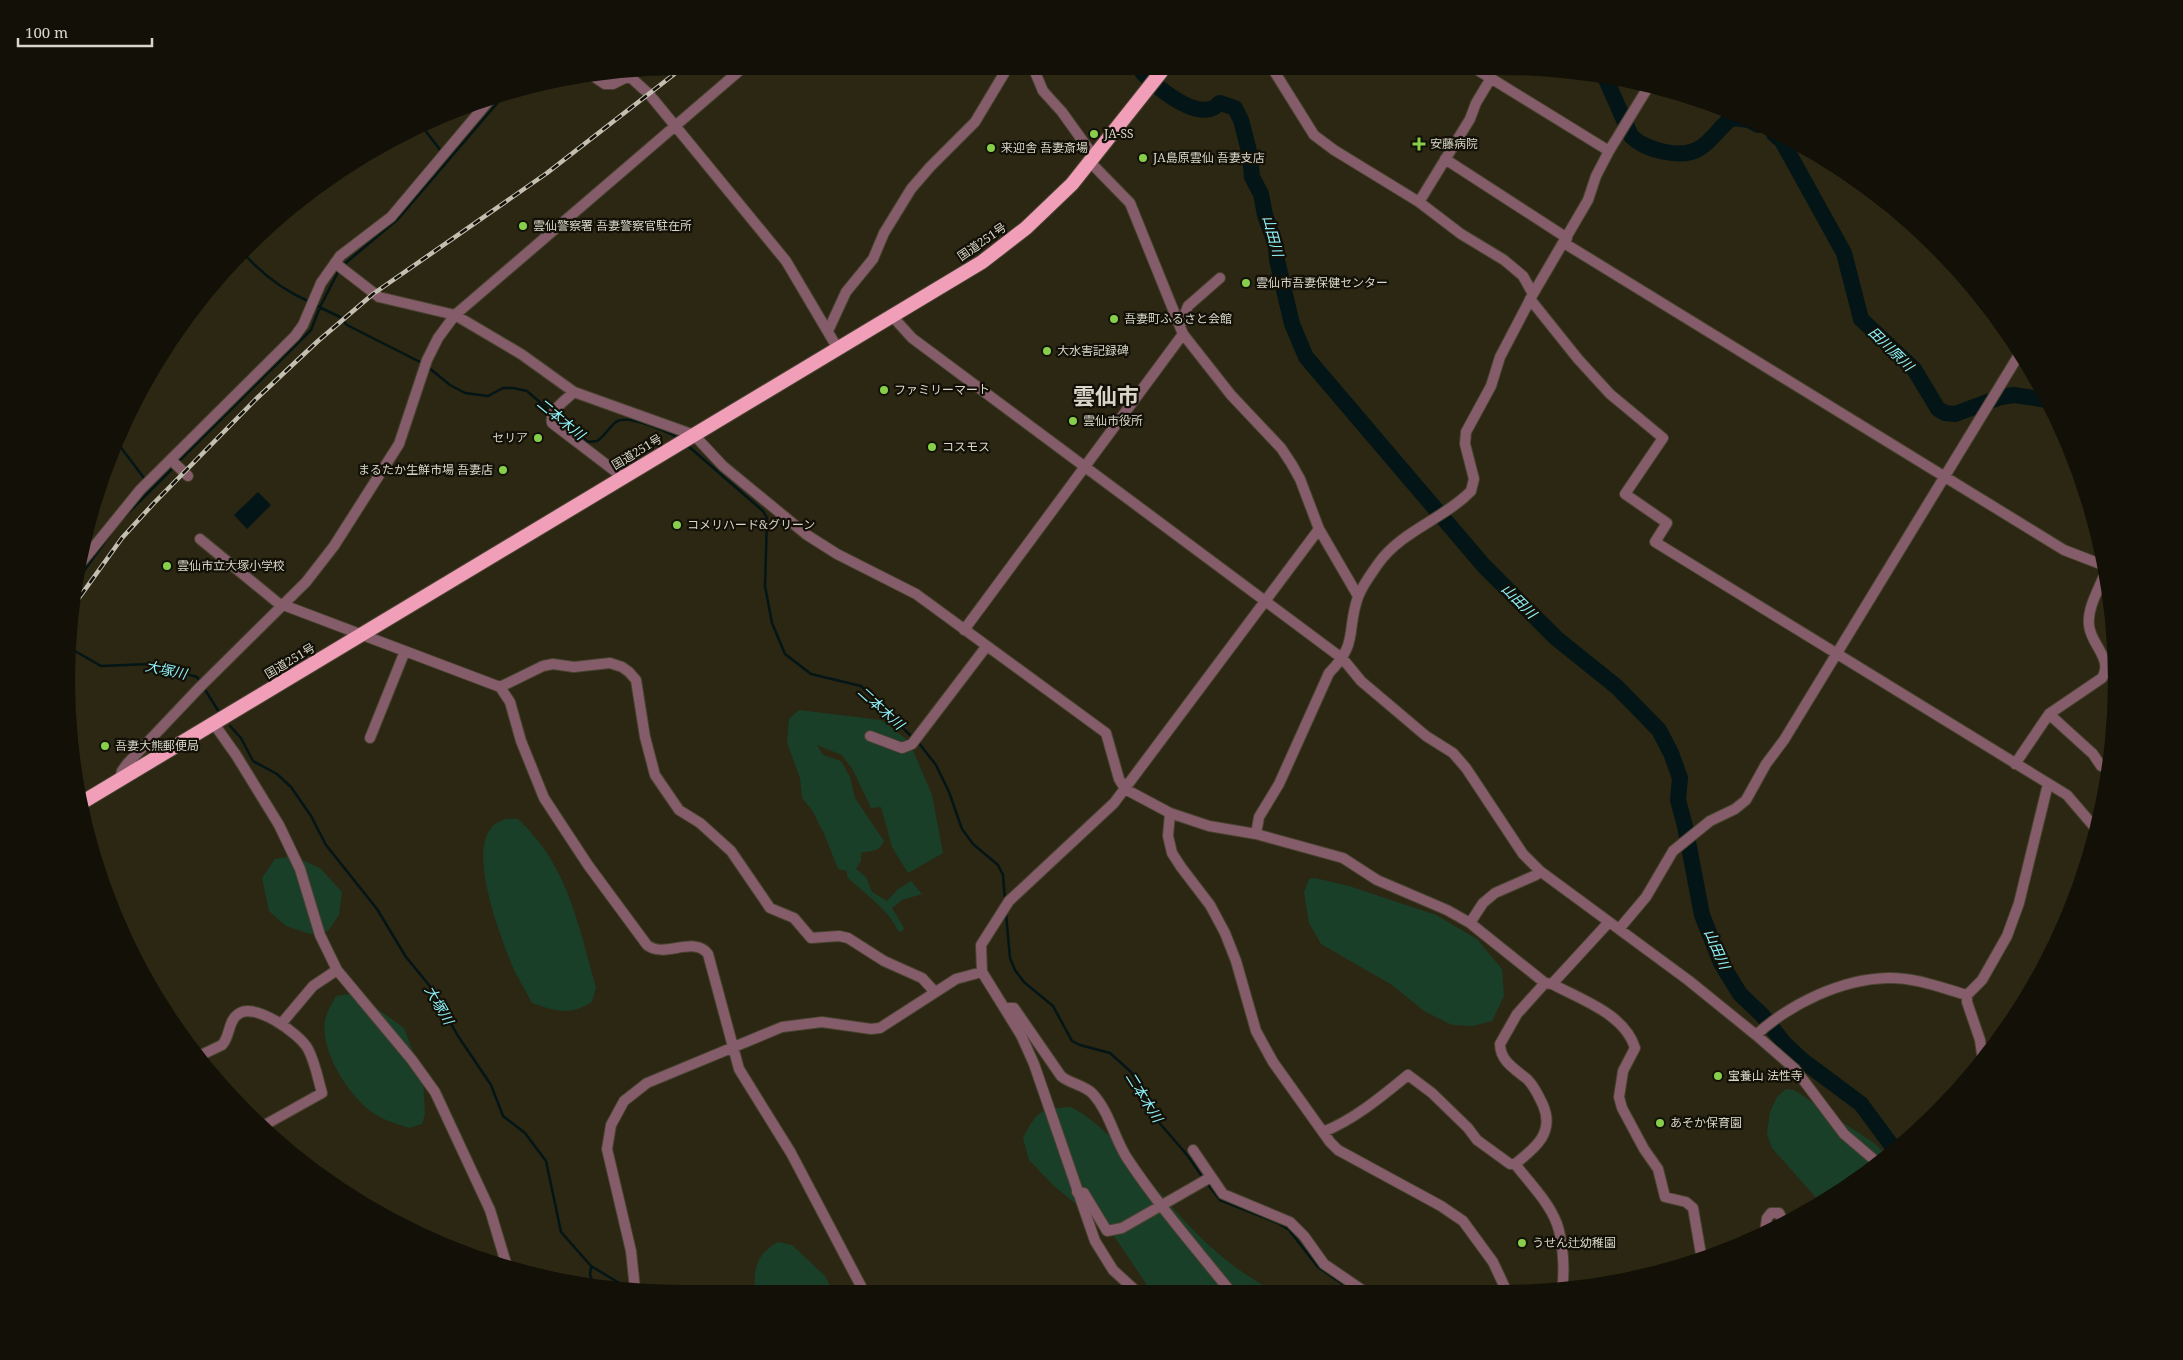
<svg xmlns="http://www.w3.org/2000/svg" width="2183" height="1360" viewBox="0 0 2183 1360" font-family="'Noto Serif','Noto Sans JP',serif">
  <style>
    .green { fill: #1a3f29 }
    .water { fill: #031517 }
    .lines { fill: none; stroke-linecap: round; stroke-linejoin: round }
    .stream { stroke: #031517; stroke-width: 2.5 }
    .river { stroke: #031517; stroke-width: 16 }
    .minor-casing { stroke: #47432f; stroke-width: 12 }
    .tertiary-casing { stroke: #47432f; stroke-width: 12 }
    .trunk-casing { stroke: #47432f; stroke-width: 16 }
    .minor { stroke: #855c69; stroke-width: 10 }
    .tertiary { stroke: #855c69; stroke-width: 10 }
    .trunk { stroke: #f19eb9; stroke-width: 14 }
    .rail-casing { stroke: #c3c0b2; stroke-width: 4.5 }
    .rail { stroke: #121007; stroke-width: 2.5; stroke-dasharray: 8; stroke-linecap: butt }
    .poi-dot { fill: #87cf4b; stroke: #121007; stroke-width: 2 }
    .labels { text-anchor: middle; stroke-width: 4.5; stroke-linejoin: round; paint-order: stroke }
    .poi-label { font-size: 12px; fill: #d9d6c9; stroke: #121007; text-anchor: start }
    .street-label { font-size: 12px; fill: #d9d6c9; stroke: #121007 }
    .water-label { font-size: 14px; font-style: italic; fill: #8ef3fc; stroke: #121007 }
    .town-label { font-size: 22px; font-weight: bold; fill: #d9d6c9; stroke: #121007 }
  </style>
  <rect width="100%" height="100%" fill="#2b2712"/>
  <path class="green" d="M799,710L881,720L909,741L932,795L943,853L908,873L892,847L881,807L871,808L853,770L842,755L817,745L823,755L841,761L850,777L855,798L884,841C879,853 871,850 861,853V861L856,869L866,877L872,892L887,901L897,890L911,881L922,894L902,900L892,908L904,928L903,931L899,932C887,908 866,895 847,877V871L838,869L825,836L812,810L802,798L800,778L787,743L789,719Z
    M518,819C568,865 578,925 596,987L592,1002C569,1016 556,1011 532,1003C526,990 517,978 512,965C501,937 459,834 503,820C507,818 514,819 518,819Z
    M293,856L320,868L342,892L339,915L328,931L310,934L286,926L269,911L262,878L275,859Z
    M1315,878L1349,886L1436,915L1477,939L1502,969L1504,996L1492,1021L1473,1026L1452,1025L1424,1011L1392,985L1321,944L1309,923L1304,892L1309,879Z
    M348,994L365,1000L404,1028L423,1078L425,1114L422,1124L409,1128C398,1124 386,1121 376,1115C350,1098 320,1053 325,1020C327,1011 332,1004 336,996Z
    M1786,1089L1794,1090L1874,1143L1887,1156L1821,1203L1772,1148L1767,1134L1770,1112L1777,1097Z
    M1071,1107C1105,1125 1128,1156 1153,1185C1188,1227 1226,1268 1275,1291H1151L1112,1233L1054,1186L1029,1160L1023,1138C1038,1110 1039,1109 1071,1107Z
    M778,1242L792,1245L825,1276L832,1289H755C753,1267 758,1253 778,1242Z"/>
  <path class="water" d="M258,492L271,505L247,529L234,515Z"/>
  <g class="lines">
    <path class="stream" d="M421,125L441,151
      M245,255C264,276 284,291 310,302
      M342,266L398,219L505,94
      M315,305L340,317L347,325L424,364
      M428,367L450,385L465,393L488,396L503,388H513L527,391L550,411
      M557,416L588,442L597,441C605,436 609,427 616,422C627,413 667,432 679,438
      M116,441L144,478
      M687,445L763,511L767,518L765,586L772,623L785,654L811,674L861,686L914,739
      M177,463L311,330L320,307L339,270
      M123,518L174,467
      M76,582L109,536
      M68,647L101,666L150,664L197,677L201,683
      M204,688L219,712
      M230,726L241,738L253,761L277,774L291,787L311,816L326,845L377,909L406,957L429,985L458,1036L491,1085L503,1116L525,1133L546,1161L561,1232L591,1266L629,1289
      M918,742L936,765L949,792L962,829L973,844L998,865L1003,875L1005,901
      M1006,914L1010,958L1015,970L1024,982L1053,1006L1072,1041L1080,1045L1110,1053L1131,1072L1156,1119L1188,1156L1203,1178
      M1206,1182L1220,1200L1278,1223L1289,1230L1318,1267L1354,1292
      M591,1266L590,1275L595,1287"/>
    <path class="river" d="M1142,72C1155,86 1190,115 1210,109C1213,109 1217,105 1220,103L1235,108L1241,120L1250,155L1252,177L1261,194L1265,215L1276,246L1277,260L1292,324L1306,357L1484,566L1556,638L1617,687L1659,730L1671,753L1680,778L1678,800L1685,826L1702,915L1721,963L1740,994L1763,1016L1784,1043L1802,1060L1861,1104L1895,1150
      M1605,77L1631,136C1645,150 1682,160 1700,148C1713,140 1720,126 1732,118L1749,120L1758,125
      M1774,134L1782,141L1844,253L1861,319L1914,369L1938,409L1945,413L1955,414L2001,397L2014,395L2047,400"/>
    <defs>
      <path id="minor" d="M1274,71L1314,135L1334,150L1419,202L1461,234L1504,260L1523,276L1533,294
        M1479,71L1609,151
        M1035,72L1043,91L1062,112L1095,158
        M590,74L605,84H613L629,76L649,94L786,261L838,349
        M1445,159L1567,238
        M1091,163L1130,203L1183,334L1231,395L1281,448L1291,463L1300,479L1319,529L1358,596
        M1419,202L1470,119L1476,103L1491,78
        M1564,243L2064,550L2103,565
        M335,263L379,297L455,315L521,354L574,392L694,435L723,466L807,535L837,554L916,594L1106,733L1119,779L1125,789L1170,813L1209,826L1256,834L1343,858L1377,880L1447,910L1470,923L1545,983L1552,984C1580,999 1625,1014 1635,1048L1623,1071L1619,1097L1622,1108L1644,1149L1658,1169L1665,1197L1686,1202L1693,1208L1702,1260
        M1530,299L1578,359L1610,394L1663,438L1625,494L1667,523L1655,542L2067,795L2097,830
        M893,317L912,338L1343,659L1361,681L1426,736L1453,753L1466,768L1523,854L1540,871L1688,980L1756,1035L1795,1069L1844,1134L1878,1163
        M1180,326L1188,306L1220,278
        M828,331L846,292L873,259L884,233L911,189L930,167L975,122L1005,72
        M574,392C566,400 549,410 552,423L624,478
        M171,460L188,476
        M200,539L278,603L500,687L510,702L521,741L544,798L588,865L647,945C664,959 694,935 708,954L739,1069L791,1153L863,1290
        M964,630L1183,334
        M500,687L543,666L553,664L574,667L610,663L622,667L629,672L636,680L645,737L655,775L679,810L700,823L731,851L770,908L794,918L811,938L839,936L848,938L884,961L922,978L934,991
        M2049,714L2093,754L2101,766L2108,768
        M214,724L236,755L279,825L300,869L320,935L337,970L412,1060L435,1092L490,1210L506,1263
        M870,736L902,748L912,744L986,647
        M370,738L405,651
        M2015,764L2049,714L2102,678C2114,659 2090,644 2089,625C2087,608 2099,589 2105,573
        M119,781L122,771L127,764L200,687L306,582L334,546L399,444L427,360L438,338L455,315L738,72
        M1170,813L1168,836L1172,853L1181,867L1210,905L1225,933L1236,961L1256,1031L1273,1062L1330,1142L1338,1150L1441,1206L1463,1221L1493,1262L1507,1292
        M1256,834L1259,817L1279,784L1329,673C1359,643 1346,631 1358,597C1362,586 1371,574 1378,564C1401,531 1444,519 1471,491L1474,479L1465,444L1466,432L1491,386L1500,357L1533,294L1588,200L1596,176L1609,151L1647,89
        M1470,923L1483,903L1495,893L1536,875L1540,871
        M1619,929L1646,897L1673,851L1710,821L1735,809L1746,800L1766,764L1784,740L2020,353
        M1545,983L1517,1014L1500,1044C1500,1061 1515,1069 1527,1079C1535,1087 1538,1095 1543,1105C1555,1133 1535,1148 1515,1164C1529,1182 1549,1202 1557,1224C1563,1241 1565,1271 1562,1289
        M1552,984L1609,922
        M1005,1008H1014L1061,1076C1070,1084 1085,1085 1093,1094C1110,1113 1114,1138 1127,1158C1158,1205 1195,1247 1230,1291
        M281,1024L313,986L337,970
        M1756,1035C1790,1004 1841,979 1888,978C1914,977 1942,988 1967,995
        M199,1056L222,1045C230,1037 228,1022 237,1015C253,1000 300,1034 308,1049C315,1062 318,1079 322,1093L261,1127
        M1983,1061L1980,1040L1967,1002V995L1982,980L2007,936L2019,903L2048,784
        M1323,1132C1355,1119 1381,1097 1408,1075L1432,1093L1468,1128L1477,1140L1510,1164H1515
        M1193,1150L1223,1194L1290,1222L1304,1236L1324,1264L1365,1292
        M1077,1192L1084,1193L1107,1231L1122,1228L1211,1177
        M1765,1232L1767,1218L1771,1213H1779L1784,1223
        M635,1289L631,1251L607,1149L611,1125L624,1101L647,1083L782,1027L822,1022L871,1029L880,1028L956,979L982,972L981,945L1009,901L1114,803L1319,529"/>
      <path id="tertiary" d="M80,564L140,490L295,336L303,325L321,283L340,256L391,217L492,97
        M982,972L1021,1035L1034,1064L1095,1241L1113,1270L1136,1291"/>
      <path id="trunk" d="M81,803L982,262L1026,228L1072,184L1161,72"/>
    </defs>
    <use href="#minor" class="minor-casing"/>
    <use href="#tertiary" class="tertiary-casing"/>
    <use href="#trunk" class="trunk-casing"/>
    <use href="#minor" class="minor"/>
    <use href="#tertiary" class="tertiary"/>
    <use href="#trunk" class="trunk"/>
    <defs>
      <path id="rail" d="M71,609L122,538L154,503L255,400L318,341L373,294L547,173L677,72"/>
    </defs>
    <use href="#rail" class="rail-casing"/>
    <use href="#rail" class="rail"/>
  </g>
  <g class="poi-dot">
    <circle cx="1094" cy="134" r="5"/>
    <path d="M1416.5 136.5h5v5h5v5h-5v5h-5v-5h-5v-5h5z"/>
    <circle cx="991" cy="148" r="5"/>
    <circle cx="1143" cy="158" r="5"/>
    <circle cx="523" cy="226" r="5"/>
    <circle cx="1246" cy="283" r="5"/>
    <circle cx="1114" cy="319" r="5"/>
    <circle cx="1047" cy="351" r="5"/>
    <circle cx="884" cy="390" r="5"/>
    <circle cx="1073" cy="421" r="5"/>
    <circle cx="538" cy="438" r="5"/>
    <circle cx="932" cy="447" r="5"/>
    <circle cx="503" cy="470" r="5"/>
    <circle cx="677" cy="525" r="5"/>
    <circle cx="167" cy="566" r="5"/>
    <circle cx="105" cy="746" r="5"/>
    <circle cx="1718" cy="1076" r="5"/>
    <circle cx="1660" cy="1123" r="5"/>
    <circle cx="1522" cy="1243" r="5"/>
  </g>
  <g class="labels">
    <g class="poi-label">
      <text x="1104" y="138">JA-SS</text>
      <text x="1430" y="148">安藤病院</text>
      <text x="1001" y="152">来迎舎 吾妻斎場</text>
      <text x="1153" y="162">JA島原雲仙 吾妻支店</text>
      <text x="533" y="230">雲仙警察署 吾妻警察官駐在所</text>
      <text x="1256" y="287">雲仙市吾妻保健センター</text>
      <text x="1124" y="323">吾妻町ふるさと会館</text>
      <text x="1057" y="355">大水害記録碑</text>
      <text x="894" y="394">ファミリーマート</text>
      <text x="1083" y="425">雲仙市役所</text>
      <text x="528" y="442" text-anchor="end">セリア</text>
      <text x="942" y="451">コスモス</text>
      <text x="493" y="474" text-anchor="end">まるたか生鮮市場 吾妻店</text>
      <text x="687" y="529">コメリハード&amp;グリーン</text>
      <text x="177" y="570">雲仙市立大塚小学校</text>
      <text x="115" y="750">吾妻大熊郵便局</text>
      <text x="1728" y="1080">宝養山 法性寺</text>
      <text x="1670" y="1127">あそか保育園</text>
      <text x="1532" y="1247">うせん辻幼稚園</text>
    </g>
    <g class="street-label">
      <text transform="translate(982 242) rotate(-35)" y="4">国道251号</text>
      <text transform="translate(637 452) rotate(-31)" y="4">国道251号</text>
      <text transform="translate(290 661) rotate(-31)" y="4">国道251号</text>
    </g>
    <g class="water-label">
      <text transform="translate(1273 236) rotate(75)" y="5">山田川</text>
      <text transform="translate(1891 349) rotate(44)" y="5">田川原川</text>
      <text transform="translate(561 419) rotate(39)" y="5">二本木川</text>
      <text transform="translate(1519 601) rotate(45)" y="5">山田川</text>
      <text transform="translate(166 670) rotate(12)" y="5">大塚川</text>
      <text transform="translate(881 708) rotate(42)" y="5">二本木川</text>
      <text transform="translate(1717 949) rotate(66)" y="5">山田川</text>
      <text transform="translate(439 1005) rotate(60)" y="5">大塚川</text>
      <text transform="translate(1144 1097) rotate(58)" y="5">二本木川</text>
    </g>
    <g class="town-label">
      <text x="1106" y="404">雲仙市</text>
    </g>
  </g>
  <path d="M0 0H2183V1360H0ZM680 75H1503A605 605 0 0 1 2108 680V680A605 605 0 0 1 1503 1285H680A605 605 0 0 1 75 680V680A605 605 0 0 1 680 75Z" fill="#121007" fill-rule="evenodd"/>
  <path d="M18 38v8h134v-8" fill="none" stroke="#d9d6c9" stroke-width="2.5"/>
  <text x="25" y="38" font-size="15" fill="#d9d6c9" stroke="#121007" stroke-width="4" paint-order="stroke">100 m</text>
</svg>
